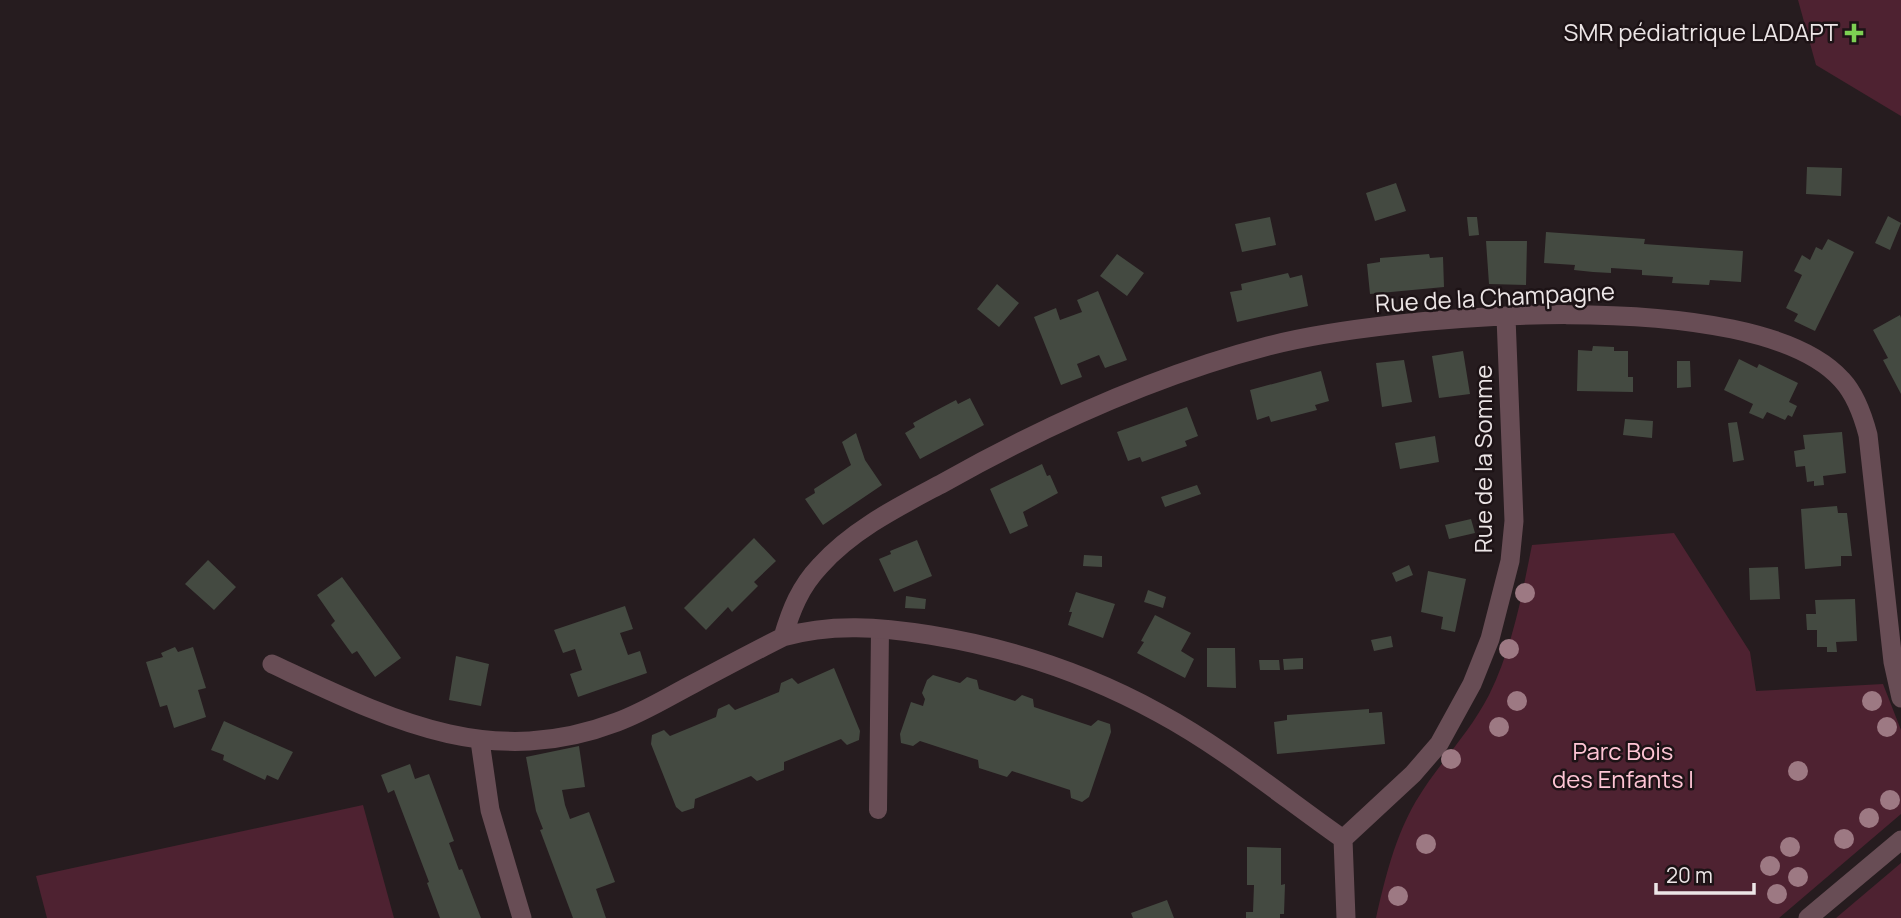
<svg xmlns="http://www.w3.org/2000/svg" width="1901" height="918" viewBox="0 0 1901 918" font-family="Manrope,sans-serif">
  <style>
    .green { fill: #4e2231 }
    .building { fill: #444a41 }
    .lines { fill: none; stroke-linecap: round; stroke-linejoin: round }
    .service { stroke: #684d55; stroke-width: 18 }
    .minor { stroke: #684d55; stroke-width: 19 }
    .tree { fill: #9d7983 }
    .poi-dot { fill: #7dd153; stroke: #1d1316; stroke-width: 2.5 }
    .labels { text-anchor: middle; stroke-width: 5; stroke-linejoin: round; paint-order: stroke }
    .poi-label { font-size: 24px; fill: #ece5e6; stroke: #1d1316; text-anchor: end }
    .street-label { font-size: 24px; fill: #ece5e6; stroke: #1d1316 }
    .park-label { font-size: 24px; fill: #ffc5d5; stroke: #1d1316 }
  </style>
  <rect width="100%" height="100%" fill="#261c1f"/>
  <path class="green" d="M1798,0H1901V116L1816,65Z
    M1674,533L1750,652L1756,691L1883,684L1901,730V814L1779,918H1376C1385,878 1395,837 1416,801C1438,764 1469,734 1489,695C1512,649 1522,595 1532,545Z
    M363,805L394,918H47L36,876Z
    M1901,863V918H1836Z"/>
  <path class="building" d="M1807,167L1842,168L1841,196L1806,194Z
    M1396,183L1406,211L1375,221L1366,193Z
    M1888,216L1901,223L1890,250L1875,243Z
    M1270,217L1276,245L1242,252L1235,224Z
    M1467,217H1477L1479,235L1469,236Z
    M1546,232L1645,239L1644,244L1743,251L1741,282L1710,280L1709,285L1672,283L1673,277L1642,275V270L1611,268V273L1593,272L1574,270L1575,265L1544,263Z
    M1828,239L1854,252L1815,331L1794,321L1798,314L1786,308L1802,275L1794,271L1802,255L1810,260L1816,247L1822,250Z
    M1486,241H1527L1526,285L1489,284Z
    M1117,254L1144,273L1127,296L1100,276Z
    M1429,254L1430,258L1443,257L1444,287L1370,294L1367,264L1380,262V258Z
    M1288,273L1290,278L1302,275L1308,306L1237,322L1230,292L1242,290L1241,284Z
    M997,284L1019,303L999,327L977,309Z
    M1098,291L1127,360L1105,368L1099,355L1077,364L1082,377L1061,385L1034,317L1056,308L1060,320L1082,312L1077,300Z
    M1900,315L1901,318V394L1883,360L1888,358L1873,330Z
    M1593,346L1614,347V351H1628V377H1633V392L1577,391L1578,350L1592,351Z
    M1463,351L1470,394L1439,398L1432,356Z
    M1739,359L1757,368L1759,364L1798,383L1789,402L1797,406L1792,417L1788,415L1785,420L1767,412L1763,419L1749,413L1753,404L1724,390Z
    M1404,360L1412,402L1382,407L1376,363Z
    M1677,361H1690L1691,387L1677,388Z
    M1321,371L1329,401L1315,405L1317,410L1271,422L1269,416L1257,420L1250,390Z
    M970,398L984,425L920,459L905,433L915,427L913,423L935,411L956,400L958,404Z
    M1187,407L1198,436L1185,441L1187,446L1142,462L1140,457L1128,461L1117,432Z
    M1625,419L1653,421L1652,438L1623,435Z
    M1737,422L1744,460L1733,462L1728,423Z
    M1842,432L1846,473L1823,476L1824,485L1814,486V481L1807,482L1805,466L1796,467L1794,451L1805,449L1803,435Z
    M856,433L865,460L882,485L823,525L805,499L815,493L814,489L851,465L842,442Z
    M1435,436L1439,462L1400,469L1395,443Z
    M1042,464L1047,476L1050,475L1058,493L1023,512L1028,526L1010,534L990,489Z
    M1197,485L1201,494L1165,507L1161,497Z
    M1837,506L1838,513H1847L1852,556H1841V566L1805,569L1801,509Z
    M1471,519L1475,533L1449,539L1445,525Z
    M754,538L776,561L754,582L758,586L732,612L728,607L706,630L684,608Z
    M917,540L932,576L894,592L879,559L891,554L890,551Z
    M1084,555L1102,556V567L1083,566Z
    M208,560L236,587L214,610L185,584Z
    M1409,565L1413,575L1396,582L1392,573Z
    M1778,567L1780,599L1750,600L1749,568Z
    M1428,571L1466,579L1455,632L1441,629L1443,617L1421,612Z
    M342,577L401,658L375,677L357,651L352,654L331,625L335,621L317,595Z
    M1148,590L1166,597L1163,608L1144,602Z
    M1076,592L1115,604L1103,638L1068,625L1072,612H1069Z
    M906,596L926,599L925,609L905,608Z
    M1855,599L1857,641L1836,642L1837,652H1827V647H1817V630H1807L1806,614H1816L1815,600Z
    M625,606L633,629L620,633L628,655L640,651L647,673L578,697L570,674L582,670L575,649L563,653L554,630Z
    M1155,615L1191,633L1181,651L1194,659L1185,678L1137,653L1144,642L1141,641Z
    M1391,636L1393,647L1374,651L1371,640Z
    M175,647L178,652L193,647L206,688L198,690L206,717L174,728L167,705L160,707L146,662L163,657L161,653Z
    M1207,648H1235L1236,688L1207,687Z
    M456,656L489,664L481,706L449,700Z
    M1303,658V669L1284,670L1283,659Z
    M1259,660H1279L1280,670H1260Z
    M834,668L860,731L859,740L847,745L841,739L784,762V770L757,781L751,776L695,799L694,808L682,812L676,807L651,744L652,735L664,730L670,736L716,717L718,709L729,704L735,710L779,692L781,683L792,678L798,684Z
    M933,675L960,683L967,677L977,680L979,689L1015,701L1022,695L1033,699L1034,707L1091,726L1098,720L1110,724L1111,732L1089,797L1082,802L1071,798L1070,790L1012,771L1007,777L979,768L978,760L920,741L913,746L901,743L900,734L911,702L923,706L925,699L922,693L927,680Z
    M1369,709V713L1382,712L1385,744L1277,754L1274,722L1287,720V715Z
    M224,721L293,752L278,780L267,775L265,780L223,760L224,755L211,750Z
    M579,746L585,787L562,790L565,805L570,819L589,812L615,882L596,889L606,918H573L540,830L543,829L536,811L526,757Z
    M410,764L415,779L429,774L454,841L449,843L459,870L462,869L481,918H440L427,883L429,882L394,790L388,793L381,775Z
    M1247,847L1281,848V885L1285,884L1284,914H1280V918H1246V912H1253L1254,885H1247Z
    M1167,900L1174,918H1133L1131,913Z"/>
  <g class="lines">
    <path class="service" d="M878,810L880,629"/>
    <path class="minor" d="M783,637C791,610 800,587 820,566C853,529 900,506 943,483C1046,425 1153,376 1268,346C1386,315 1755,282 1842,380C1856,395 1863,416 1868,435L1893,662L1901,698
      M272,664C388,718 488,771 617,722C644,712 668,697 693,684C723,668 753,652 783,637C831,623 881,627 930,635C1010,648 1088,674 1159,713C1224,748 1283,797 1343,839
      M480,741L490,810L522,918
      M1343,839L1413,774L1439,744L1472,684L1490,639L1510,561L1514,521L1506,317
      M1343,839L1346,918
      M1808,918L1901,840"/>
  </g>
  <g class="tree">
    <circle cx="1525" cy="593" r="10"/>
    <circle cx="1509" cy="649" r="10"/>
    <circle cx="1517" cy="701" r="10"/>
    <circle cx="1872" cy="701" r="10"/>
    <circle cx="1499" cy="727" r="10"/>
    <circle cx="1887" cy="727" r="10"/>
    <circle cx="1451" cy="759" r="10"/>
    <circle cx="1798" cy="771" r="10"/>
    <circle cx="1890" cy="800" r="10"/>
    <circle cx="1869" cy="818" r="10"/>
    <circle cx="1844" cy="839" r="10"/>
    <circle cx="1426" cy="844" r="10"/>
    <circle cx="1790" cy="847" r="10"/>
    <circle cx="1770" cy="866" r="10"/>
    <circle cx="1798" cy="877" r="10"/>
    <circle cx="1777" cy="894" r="10"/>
    <circle cx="1398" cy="896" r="10"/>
  </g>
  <path class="poi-dot" d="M1850.5 22.5h7v7h7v7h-7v7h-7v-7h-7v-7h7z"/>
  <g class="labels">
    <g class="poi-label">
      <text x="1838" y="41">SMR pédiatrique LADAPT</text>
    </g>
    <g class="street-label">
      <text transform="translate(1495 298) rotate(-3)" y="8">Rue de la Champagne</text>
      <text transform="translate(1484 459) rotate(-90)" y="8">Rue de la Somme</text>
    </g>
    <g class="park-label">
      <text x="1623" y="760">Parc Bois<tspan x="1623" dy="28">des Enfants I</tspan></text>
    </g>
  </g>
  <path d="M1656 883v10h98v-10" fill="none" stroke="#ece5e6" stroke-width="3.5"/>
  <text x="1666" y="883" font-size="21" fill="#ece5e6" stroke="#1d1316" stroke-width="5" paint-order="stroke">20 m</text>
</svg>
